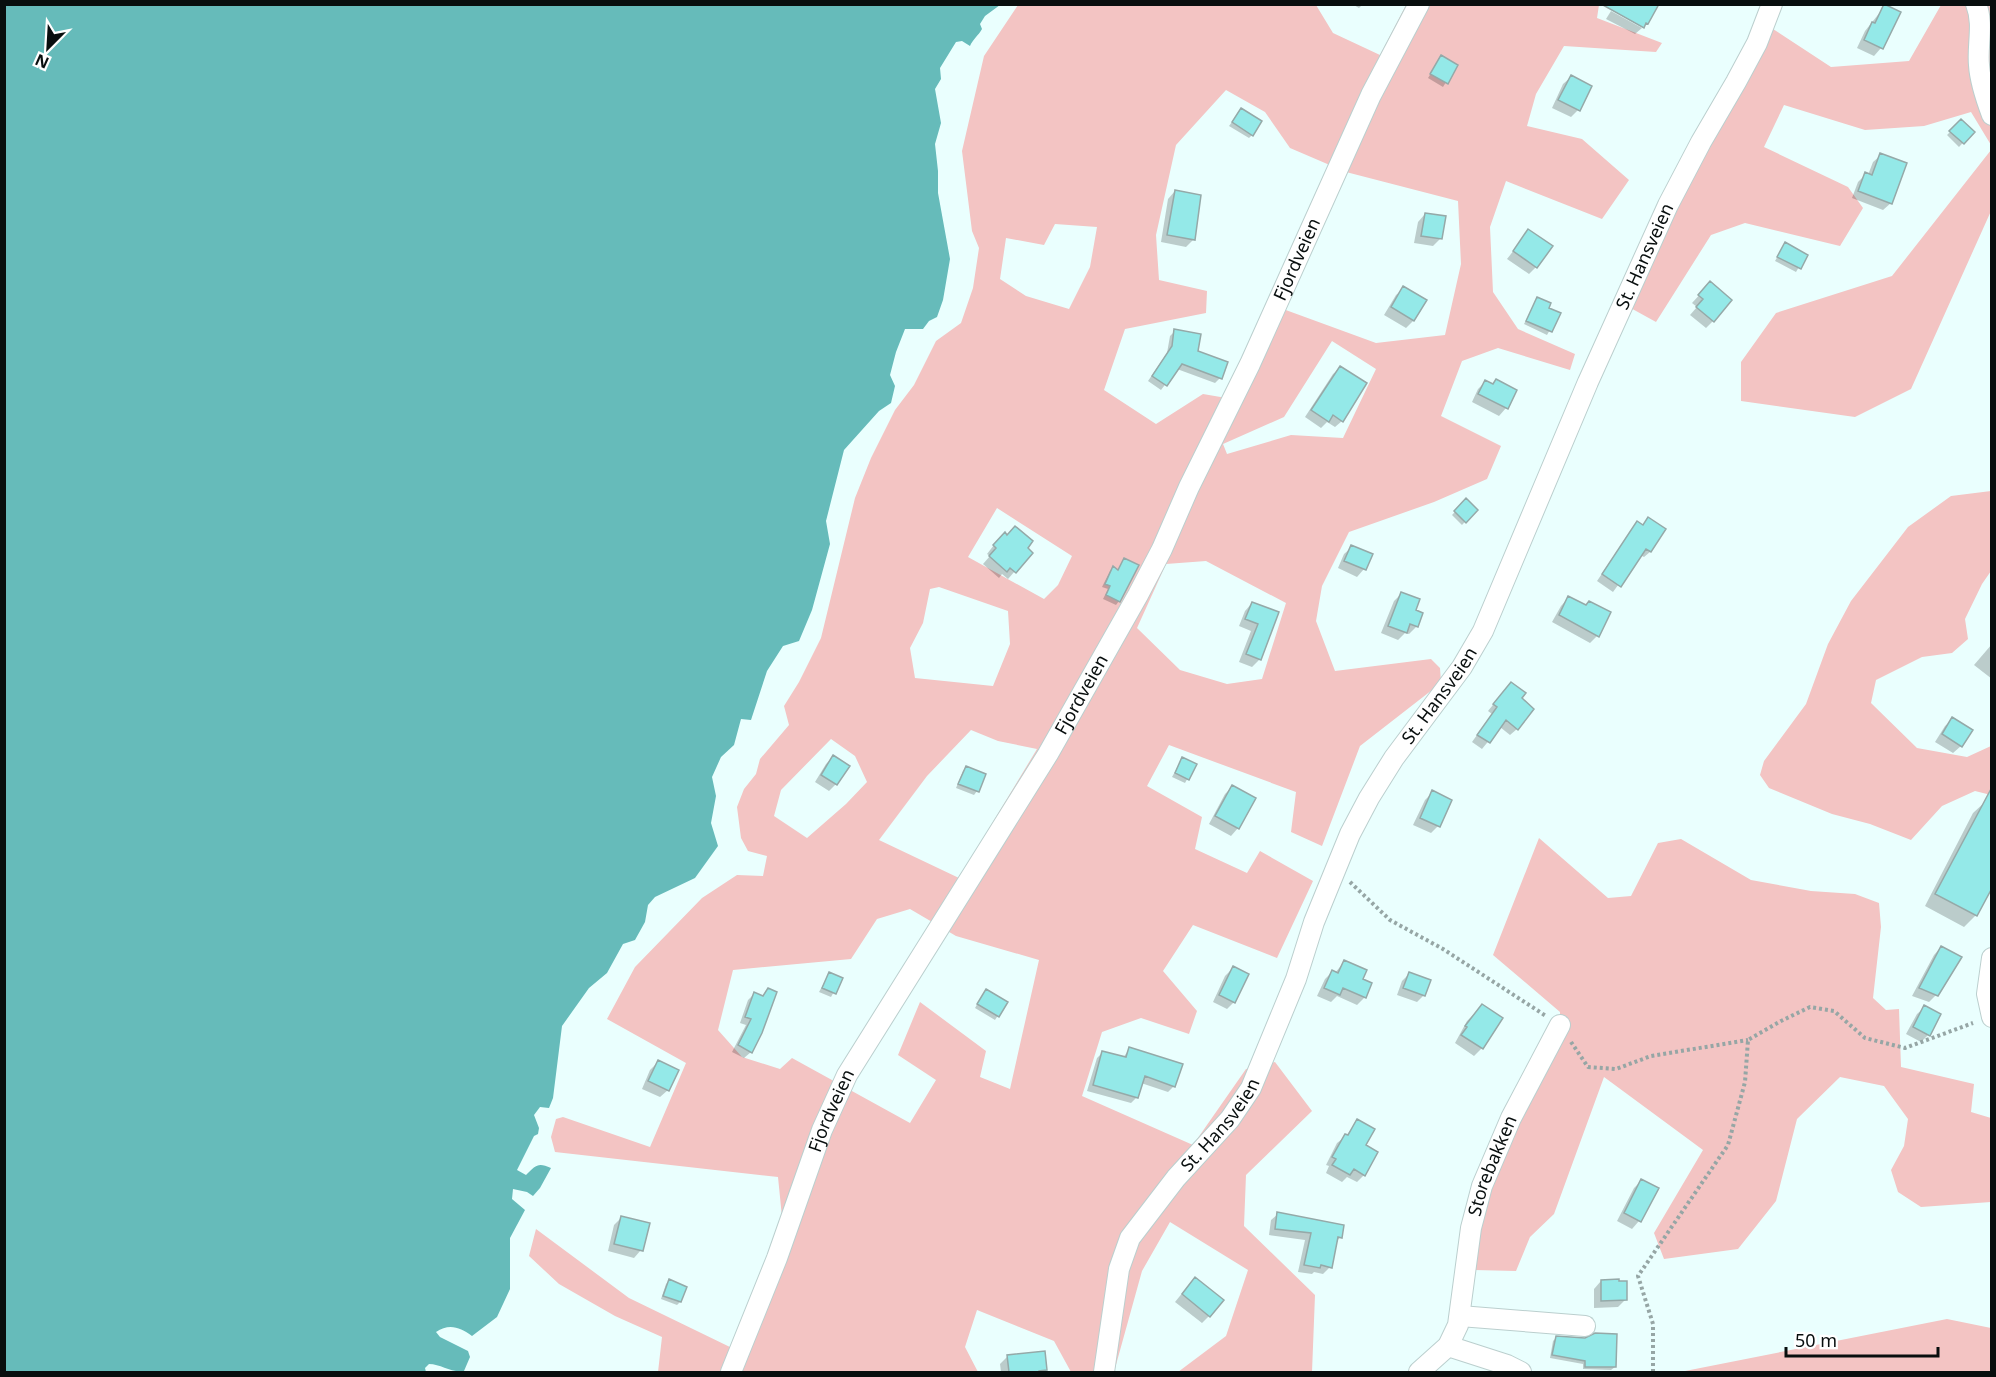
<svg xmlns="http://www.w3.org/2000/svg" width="1996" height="1377" viewBox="0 0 1996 1377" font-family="'Noto Sans',sans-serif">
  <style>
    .green { fill: #f3c4c3; fill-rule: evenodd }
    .water { fill: #66bbba }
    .shadow { fill: #0003 }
    .building { fill: #94e9e8; stroke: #95a9a8; stroke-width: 1.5 }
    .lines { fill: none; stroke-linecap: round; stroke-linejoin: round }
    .minor-casing { stroke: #bbcfce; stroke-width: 22 }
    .path { stroke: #96a6a5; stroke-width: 4; stroke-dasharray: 3 3; stroke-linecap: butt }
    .minor { stroke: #fff; stroke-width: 20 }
    .labels { text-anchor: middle; stroke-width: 4.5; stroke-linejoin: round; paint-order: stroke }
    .street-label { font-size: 18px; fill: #080e0e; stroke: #fff }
  </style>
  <rect width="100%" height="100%" fill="#eafffe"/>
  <path class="green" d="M1018,5H1316L1333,33L1380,55L1406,5H1599L1597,18L1662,43L1656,52L1564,46L1536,94L1527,126L1582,139L1629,180L1602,219L1506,181L1490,227L1493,292L1518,329L1575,354L1570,370L1498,348L1462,361L1441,416L1501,446L1487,479L1434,502L1349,532L1322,586L1316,621L1335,671L1431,659L1440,668L1441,683L1360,746L1322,846L1291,832L1296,792L1169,745L1147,786L1202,817L1195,849L1247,873L1260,851L1313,881L1277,958L1193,925L1163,971L1197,1011L1189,1034L1141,1018L1102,1032L1082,1096L1193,1145L1246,1069L1275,1062L1312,1111L1246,1175L1244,1226L1315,1295L1312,1372H1178L1226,1336L1248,1270L1170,1222L1142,1271L1114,1372H1071L1054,1341L977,1310L965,1347L978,1372H658L662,1337L615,1316L559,1284L529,1256L536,1229L629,1298L732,1348L782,1217L778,1177L555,1152L551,1137L556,1119L563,1117L650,1147L686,1063L607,1019L635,967L702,898L737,875L763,876L767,856L748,851L741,838L737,807L744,789L756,774L760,759L789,725L784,706L799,682L821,638L855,498L871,458L895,410L914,385L936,341L961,323L973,288L979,248L972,231L962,151L984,56ZM1226,90L1265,112L1290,148L1346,172L1458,201L1461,264L1445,335L1376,343L1283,309L1238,400L1203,394L1156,424L1104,390L1125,329L1206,313L1207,291L1159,280L1156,235L1176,145ZM1055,224L1097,227L1090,267L1069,309L1026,296L1000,279L1006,238L1044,245ZM1332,341L1376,369L1343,438L1291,435L1227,454L1223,444L1284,417ZM997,508L1072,556L1058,585L1044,599L968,557ZM1206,561L1286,603L1262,679L1227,684L1180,670L1137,628L1166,564ZM939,587L1008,611L1010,644L993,686L915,678L910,648L923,623L930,589ZM971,730L998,741L1037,749L959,878L879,840L927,776ZM831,739L855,756L867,782L846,804L807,838L774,816L781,790ZM910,909L956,936L1039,960L1010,1089L980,1077L986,1051L920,1002L898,1055L936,1080L910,1123L792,1058L780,1069L742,1057L718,1030L733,970L851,959L877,919Z
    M1941,5H1991V145L1971,112L1924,126L1865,130L1784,105L1764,147L1848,187L1863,208L1840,246L1745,223L1711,235L1656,322L1627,306L1684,183L1731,106L1773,29L1831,67L1909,61Z
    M1991,150V211L1911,389L1855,417L1741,401V362L1776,313L1892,276Z
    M1991,491V571L1982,584L1965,619L1968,639L1952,653L1922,657L1876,680L1871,703L1917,748L1967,757L1991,746V795L1975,791L1942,806L1911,840L1870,824L1832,814L1769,788L1760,775L1764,761L1806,704L1828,644L1851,601L1908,527L1951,496Z
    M1539,838L1608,898L1631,896L1658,843L1681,839L1751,880L1811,891L1855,894L1879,903L1881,927L1873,998L1886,1010L1899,1009L1901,1067L1974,1084L1971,1112L1991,1118V1202L1921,1207L1898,1192L1891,1170L1904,1146L1908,1119L1884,1086L1840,1077L1797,1119L1776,1201L1738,1249L1664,1259L1654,1233L1703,1150L1604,1077L1554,1214L1530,1237L1516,1271L1474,1270L1489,1187L1519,1112L1560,1044V1012L1493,955Z
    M1947,1319L1991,1328V1372H1680Z"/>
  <path class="water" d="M5,4L1000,5L985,16L980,24L982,29C978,36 973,39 970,46L962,41L956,42L940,68L941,79L935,89L941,123L935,144L938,171V193L950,259L943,300L937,317L929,321L923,329H905L896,352L890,375L895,386L891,403L879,411L844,450L826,521L830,544L812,610L799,641L783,646L767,671L751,720L741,719L734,745L721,757L712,777L716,796L711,823L718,846L695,878L655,897L648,905L645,922L635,940L623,944L607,973L589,988L562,1026L553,1098L549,1108L540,1107L534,1115L539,1128L538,1134L534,1136L517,1170L526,1175C536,1165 538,1162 551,1168L540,1188L533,1196L527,1192L513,1189L512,1199L525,1210L510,1238V1289L497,1317L472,1336C460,1327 449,1323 436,1332L440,1337L468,1351L470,1357L464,1371C451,1373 441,1364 429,1364L425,1368L426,1372H5Z"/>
  <path class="shadow" d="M1352,4H1363L1359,8Z
    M1885,6L1899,12L1881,48L1874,56L1857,48L1865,31Z
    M1611,11L1642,28L1635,34L1606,19Z
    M1441,57L1456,66L1443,87L1428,78Z
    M1571,77L1578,110L1571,117L1552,108L1563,84Z
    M1241,110L1252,135L1249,138L1229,126Z
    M1961,121L1973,132L1959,147L1947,135Z
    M1881,155L1891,203L1883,210L1852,198L1858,182L1866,174L1868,175L1873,162Z
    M1175,191L1194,239L1186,247L1161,242L1168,199Z
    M1425,214L1441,238L1433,246L1414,243L1418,222Z
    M1529,231L1536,267L1529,274L1507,259Z
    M1785,244L1806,255L1796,272L1775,261Z
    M1404,288L1425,300L1413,321L1406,328L1384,315L1396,295Z
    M1703,291L1713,321L1706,328L1690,315L1697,307L1692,303Z
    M1537,299L1547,308L1559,314L1547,335L1524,324Z
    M1175,331L1220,378L1215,383L1177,369L1161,390L1148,381L1167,353L1170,336Z
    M1340,368L1342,421L1335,427L1327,422L1321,428L1305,417L1333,374Z
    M1496,380L1506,408L1499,416L1472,402L1478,389L1485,382L1491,385Z
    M1466,500L1476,510L1462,525L1452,515Z
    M1648,519L1664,530L1650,552L1644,557L1640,555L1613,592L1597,581L1632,529L1638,523L1641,526Z
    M997,541L1015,571L1008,579L1002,574L999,578L983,564L990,556L987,554Z
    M1352,547L1364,569L1357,577L1338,568L1344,554Z
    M1124,560L1119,601L1116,605L1103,599L1108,589L1102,587L1110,571L1113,568L1117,571Z
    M1401,594L1414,611L1421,614L1416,627L1409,634L1405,633L1398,640L1381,633L1394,601Z
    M1568,598L1597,636L1590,643L1552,622L1561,606Z
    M1252,603L1277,613L1259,660L1252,667L1239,662L1251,631L1239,626L1245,611Z
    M1992,644V679L1974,665Z
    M1505,690L1519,699L1517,729L1510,735L1500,727L1482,749L1472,742L1492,714L1488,711Z
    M1953,719L1961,746L1953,753L1935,742L1945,726Z
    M833,757L836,784L829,791L815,782L826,764Z
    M1182,759L1195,765L1185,783L1172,777Z
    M966,768L977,791L974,795L956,788L963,771Z
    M1232,787L1238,828L1231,836L1209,824L1225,794Z
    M1433,792L1438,826L1431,833L1413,825L1425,800Z
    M1985,802L1976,915L1964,927L1925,906L1973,813Z
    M1941,947L1936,995L1929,1002L1912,996L1934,955Z
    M1344,962L1361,980L1370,984L1364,998L1357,1005L1337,996L1331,1002L1317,996L1325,979L1332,972L1335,973Z
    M1233,968L1234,1002L1227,1009L1213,1002L1225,976Z
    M1410,973L1424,995L1417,1002L1397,995L1402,981Z
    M829,974L841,979L831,997L819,992Z
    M768,990L751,1052L744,1058L732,1052L746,1025L740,1023L748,1000L754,994L761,997Z
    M983,994L1006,1003L995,1020L975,1008Z
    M1482,1006L1501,1018L1481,1049L1474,1056L1455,1043L1467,1021Z
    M1925,1007L1928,1035L1921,1042L1906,1034L1917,1014Z
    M1130,1048L1174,1086L1168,1092L1141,1083L1137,1097L1131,1103L1087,1091L1097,1058L1103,1052L1123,1058Z
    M658,1062L668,1090L660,1097L642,1089L650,1070Z
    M1357,1121L1364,1146V1175L1357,1182L1347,1177L1342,1182L1326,1173L1329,1166L1326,1165L1337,1143L1346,1136Z
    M1641,1181L1639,1221L1632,1229L1617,1221L1634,1188Z
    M1278,1214L1341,1237L1335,1242L1330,1267L1323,1274L1314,1272L1312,1274L1298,1272L1305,1240L1269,1235L1271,1220Z
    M622,1217L641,1250L634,1258L608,1251L614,1225Z
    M669,1281L680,1302L677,1305L661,1299L666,1284Z
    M1601,1281L1626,1299L1618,1307L1594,1308V1289Z
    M1188,1286L1209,1316L1202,1323L1175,1302Z
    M1557,1337L1615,1367L1611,1370L1583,1369V1364L1550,1358L1553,1341Z
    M1008,1356L1045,1369L1042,1372H1001L1000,1364Z"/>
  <path class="building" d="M1601,4H1659L1648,24L1646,23L1644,28Z
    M1884,4L1901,12L1883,49L1864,40L1872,22L1875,23Z
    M1441,55L1458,65L1448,84L1430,74Z
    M1571,75L1592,86L1580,111L1558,100Z
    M1241,108L1262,121L1253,136L1232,122Z
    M1961,119L1975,132L1964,144L1949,131Z
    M1880,153L1907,163L1892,204L1858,191L1865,172L1872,175Z
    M1175,190L1201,195L1195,240L1167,235Z
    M1425,213L1446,216L1442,239L1421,236Z
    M1528,229L1553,246L1537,268L1513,251Z
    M1785,242L1808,255L1801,269L1777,257Z
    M1710,281L1732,300L1714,322L1696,307L1703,299L1698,295Z
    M1403,286L1427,300L1414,321L1391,307Z
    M1537,297L1551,303L1549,308L1561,313L1552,332L1526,321Z
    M1174,329L1201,334L1198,351L1228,362L1222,379L1182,364L1167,386L1152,376L1172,346Z
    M1340,366L1367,383L1343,422L1333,415L1329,422L1311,410Z
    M1496,379L1517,390L1508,409L1478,394L1485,380L1493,384Z
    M1466,498L1478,510L1466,523L1454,511Z
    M1648,517L1666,529L1651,552L1646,549L1621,587L1602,574L1637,521L1643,525Z
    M1015,526L1033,541L1028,548L1033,553L1016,573L1010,568L1007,572L989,556L996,548L993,545L1005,532L1007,535Z
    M1351,545L1373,554L1366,570L1344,561Z
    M1124,558L1139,565L1120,602L1106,595L1110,586L1105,584L1113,566L1118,570Z
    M1401,592L1420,599L1416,610L1423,613L1418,627L1410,624L1407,633L1388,626Z
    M1568,596L1586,605L1589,601L1611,612L1599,637L1559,615Z
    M1252,602L1279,612L1261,660L1246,654L1258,624L1245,619Z
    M1511,682L1526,693L1522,698L1534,709L1518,730L1506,720L1490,743L1477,735L1497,707L1493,704Z
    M1952,717L1973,730L1962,747L1942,734Z
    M833,755L850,766L837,785L821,775Z
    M1182,757L1197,764L1189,780L1175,773Z
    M966,766L986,774L979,792L958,784Z
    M1232,785L1256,798L1239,829L1215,816Z
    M1992,787V888L1977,916L1935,894Z
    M1432,790L1452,800L1440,827L1420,818Z
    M1941,946L1962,957L1938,996L1919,988Z
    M1344,960L1367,970L1363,979L1372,983L1366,998L1343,988L1340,995L1324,988L1332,970L1338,973Z
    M1233,966L1249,974L1235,1003L1219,995Z
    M829,972L843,978L836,994L822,988Z
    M1409,972L1431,980L1425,996L1403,988Z
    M768,988L777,992L762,1033L752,1053L738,1045L751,1019L745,1017L754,992L763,996Z
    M986,989L1008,1002L999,1017L977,1004Z
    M1482,1004L1503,1018L1483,1049L1461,1035L1467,1027L1465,1026Z
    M1924,1005L1941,1014L1930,1036L1913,1027Z
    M1129,1047L1183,1064L1175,1087L1145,1076L1138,1098L1093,1085L1102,1051L1126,1057Z
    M658,1060L679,1070L669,1091L648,1081Z
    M1357,1119L1375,1129L1366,1145L1378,1152L1365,1176L1354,1169L1350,1175L1332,1165L1336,1159L1332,1157L1345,1134L1348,1135Z
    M1641,1179L1659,1188L1641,1222L1624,1213Z
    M1277,1212L1344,1225L1342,1238L1338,1237L1332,1268L1321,1265L1320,1268L1304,1265L1311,1233L1275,1229Z
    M621,1216L650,1223L643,1251L614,1244Z
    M1195,1277L1224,1300L1210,1317L1182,1294Z
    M669,1279L687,1287L681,1302L663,1296Z
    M1619,1279V1281H1627V1300L1601,1301V1280Z
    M1595,1333L1617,1334L1616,1367H1585V1361L1552,1355L1556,1336L1585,1338Z
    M1045,1351L1047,1370L1039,1371V1372H1009L1007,1355Z"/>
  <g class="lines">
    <defs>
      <g id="minor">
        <path d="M1976,4C1984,24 1977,45 1979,65C1980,82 1986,99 1992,115"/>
        <path d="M1992,958L1987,994L1992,1017"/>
        <path d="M1460,1316L1585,1326"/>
        <path d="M1448,1346L1507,1365L1521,1372"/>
        <path id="s1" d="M731,1372L777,1258L822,1130L847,1075L1048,754L1138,595L1162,549L1189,487L1250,364L1371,95L1419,4"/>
        <path id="s2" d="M1104,1372L1119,1269L1130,1238L1176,1178L1230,1119L1251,1088L1296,979L1314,922L1350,834L1369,798L1394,758L1462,667L1483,631L1588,382L1668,205L1701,142L1736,82L1757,43L1772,4"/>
        <path id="s3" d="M1419,1372L1448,1346L1458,1325L1471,1228L1482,1186L1511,1118L1560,1025"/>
      </g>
    </defs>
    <use href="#minor" class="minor-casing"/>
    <path class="path" d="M1350,882L1390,920L1443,949L1546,1016
      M1571,1042L1588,1067L1616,1069L1651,1056L1748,1040
      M1653,1372V1324L1638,1276L1728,1145L1745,1082L1748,1040L1781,1021L1810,1007L1834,1011L1865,1038L1905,1048L1973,1023"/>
    <use href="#minor" class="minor"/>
  </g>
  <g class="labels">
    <g class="street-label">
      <text dy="6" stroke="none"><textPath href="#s2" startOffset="1254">St. Hansveien</textPath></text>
      <text dy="6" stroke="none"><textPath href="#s1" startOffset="1252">Fjordveien</textPath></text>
      <text dy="6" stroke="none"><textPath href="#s1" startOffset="766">Fjordveien</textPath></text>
      <text dy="6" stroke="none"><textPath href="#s2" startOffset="768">St. Hansveien</textPath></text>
      <text dy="6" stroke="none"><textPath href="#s1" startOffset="280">Fjordveien</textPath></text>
      <text dy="6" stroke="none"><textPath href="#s2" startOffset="282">St. Hansveien</textPath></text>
      <text dy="6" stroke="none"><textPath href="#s3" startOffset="226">Storebakken</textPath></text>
    </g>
  </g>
  <rect width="1996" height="1377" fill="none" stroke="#080e0e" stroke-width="12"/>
  <g transform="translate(48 48) rotate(204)" stroke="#ffffff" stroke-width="4.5" paint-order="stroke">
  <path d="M0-4.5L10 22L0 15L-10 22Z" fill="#080e0e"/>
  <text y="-9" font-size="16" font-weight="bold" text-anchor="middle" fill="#080e0e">N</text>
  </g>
  <path d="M1786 1347v9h152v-9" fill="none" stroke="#080e0e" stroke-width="3"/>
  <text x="1795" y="1347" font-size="18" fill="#080e0e" stroke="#ffffff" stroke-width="4.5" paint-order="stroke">50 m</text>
</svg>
